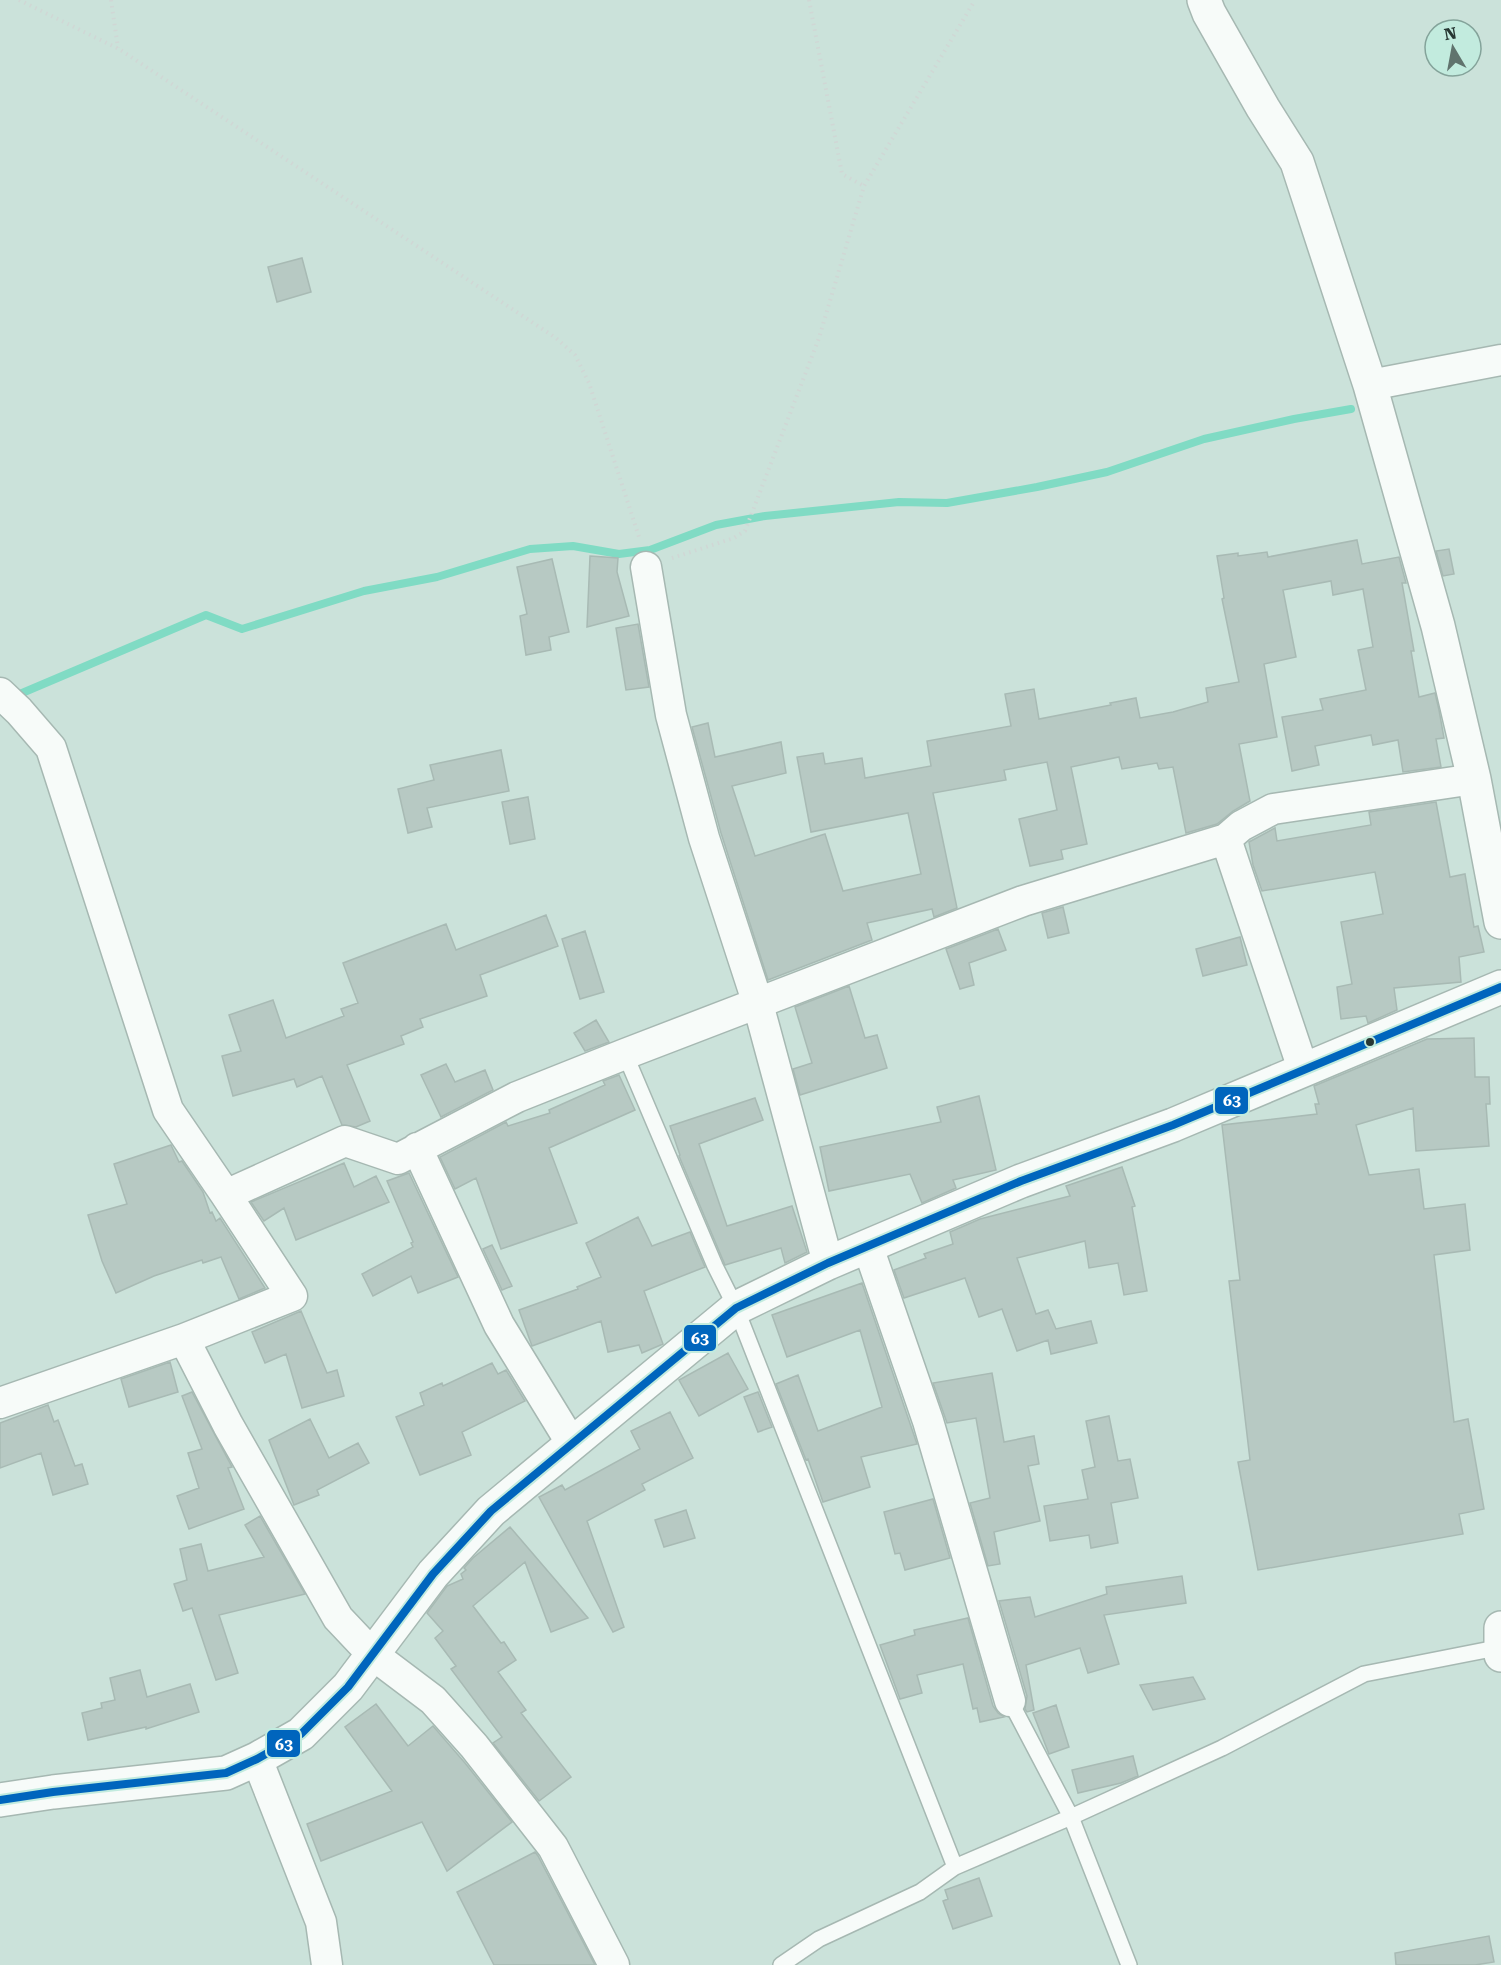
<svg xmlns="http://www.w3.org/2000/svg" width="1501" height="1965" viewBox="0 0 1501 1965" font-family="'Roboto Serif',serif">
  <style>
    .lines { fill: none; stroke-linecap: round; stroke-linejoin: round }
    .stream { stroke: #80dbc4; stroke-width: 8 }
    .building { fill: #b7c9c3; stroke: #a8bab4; stroke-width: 1.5 }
    .service-casing { stroke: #a6b8b2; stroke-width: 18 }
    .minor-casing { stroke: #a6b8b2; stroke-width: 33 }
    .tertiary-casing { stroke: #a6b8b2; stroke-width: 36 }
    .path { stroke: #d0d7d5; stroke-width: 4; stroke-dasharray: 1.5 4.5; stroke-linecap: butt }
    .service { stroke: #f7fbf9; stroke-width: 15 }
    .minor { stroke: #f7fbf9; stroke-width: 30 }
    .tertiary { stroke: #f7fbf9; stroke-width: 33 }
    .bus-1-casing { stroke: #c2ebde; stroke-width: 12 }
    .bus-1 { stroke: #0065bd; stroke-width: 8 }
    .bus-dot { fill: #273733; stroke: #c2ebde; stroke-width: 2 }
    .line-badge { stroke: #c2ebde; stroke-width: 2 }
    .badge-label { font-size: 16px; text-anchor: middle; font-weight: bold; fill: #fff }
  </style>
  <rect width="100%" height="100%" fill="#cbe2da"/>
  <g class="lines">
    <path class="stream" d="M15,696L206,615L242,629L364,591L437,577L530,549L573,546L619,554L650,550L716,525L765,516L899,502L947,503L1037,487L1107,472L1204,439L1294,419L1351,409"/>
  </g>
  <path class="building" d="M302,258L311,292L277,302L268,267Z
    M1357,540L1362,564L1399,557L1406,583H1402L1414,651H1411L1419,697L1435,693L1439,710L1444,738L1436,739L1441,767L1403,772L1398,740L1373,745L1371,735L1315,746L1319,765L1292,771L1282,717L1323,710L1320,699L1366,690L1358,650L1373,647L1363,589L1333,595L1331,581L1283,590L1296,657L1264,664L1277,737L1239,744L1250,801L1233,811L1217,824L1186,833L1173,767L1159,769L1157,763L1122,769L1119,757L1071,767L1087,844L1061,850L1063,859L1030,866L1019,819L1057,810L1047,762L1004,770L1006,780L933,793L957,908L934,917L932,909L867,923L872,940L768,980L721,833L692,727L708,723L715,757L781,742L786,773L732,786L755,856L825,834L843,891L921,874L908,813L811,832L797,757L823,753L825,764L862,758L865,778L931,766L927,741L1011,726L1005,694L1034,689L1039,719L1111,705L1110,703L1136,698L1140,718L1173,712L1208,702L1206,688L1239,682L1222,599L1224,598L1217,556L1238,553V556L1267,552L1268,557Z
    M1449,549L1454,574L1443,576L1436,551Z
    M590,556L618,558L617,572L629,616L587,627Z
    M552,559L569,632L549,637L551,650L526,655L520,616L527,614L517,567Z
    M638,624L649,687L626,690L616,628Z
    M501,750L509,791L427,808L432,827L408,833L398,789L434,780L430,765Z
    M528,797L535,839L510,844L502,802Z
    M1436,802L1450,877L1465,874L1474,927L1478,926L1484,952L1459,957L1461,982L1394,988L1397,1010L1368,1023L1366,1016L1341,1019L1337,987L1352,984L1341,922L1383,914L1375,872L1262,891L1253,865L1249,842L1275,828L1277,841L1371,825L1369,812Z
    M1063,907L1069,933L1048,938L1042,913Z
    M546,915L558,946L480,975L487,996L420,1019L423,1027L401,1036L404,1044L347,1065L370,1121L356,1127L342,1125L322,1076L297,1087L294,1079L233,1096L222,1056L241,1051L229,1015L273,1000L286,1038L344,1016L341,1009L358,1003L343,963L446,924L456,950Z
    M998,929L1006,950L969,963L974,985L960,989L946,949Z
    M585,931L604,992L580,999L562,939Z
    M1240,937L1247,965L1203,976L1196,949Z
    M849,986L865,1038L877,1035L887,1068L800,1095L793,1069L812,1063L795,1007Z
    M596,1020L609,1042L585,1051L574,1033Z
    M1474,1038L1475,1077H1489L1490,1104H1486L1489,1146L1416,1151L1413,1108L1356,1125L1369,1175L1419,1169L1424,1209L1465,1204L1470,1250L1434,1255L1454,1422L1468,1419L1484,1509L1459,1514L1463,1534L1258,1570L1238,1462L1250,1460L1229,1281L1240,1280L1222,1125L1317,1114L1315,1104H1319L1314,1086L1427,1039Z
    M446,1064L455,1082L485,1070L493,1090L441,1117L421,1075Z
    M619,1075L635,1110L549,1148L577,1223L501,1249L476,1178L455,1189L440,1157L506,1122L508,1126L550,1113L549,1110L605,1085L603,1081Z
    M979,1096L996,1170L953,1180L956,1188L922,1203L910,1174L829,1191L820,1147L941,1122L937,1107Z
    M755,1098L763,1120L699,1144L727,1226L792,1206L807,1252L785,1263L781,1248L725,1265L679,1156L680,1155L670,1126Z
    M171,1145L179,1162L182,1161L203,1192L210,1213L212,1212L216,1221L220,1218L265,1288L239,1299L221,1257L203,1263L202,1260L154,1276L116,1293L102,1261L88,1215L127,1204L114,1164Z
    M344,1163L354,1187L376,1176L389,1202L296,1240L284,1208L264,1221L251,1202Z
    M1122,1167L1135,1206L1132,1207L1147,1291L1124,1295L1118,1263L1089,1268L1085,1241L1017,1258L1036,1314L1048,1310L1056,1329L1091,1321L1097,1343L1051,1354L1048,1340L1017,1351L1002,1309L979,1317L965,1278L904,1298L894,1270L926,1258L924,1254L953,1244L950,1232L980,1219L1070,1196L1066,1186Z
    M409,1173L458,1277L418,1293L411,1276L373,1296L362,1274L413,1247L411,1243L413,1242L387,1181Z
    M638,1217L652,1246L690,1232L705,1267L644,1291L663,1344L642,1353L639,1345L608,1352L601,1321L532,1346L519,1310L578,1289L577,1287L601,1277L586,1243Z
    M492,1245L512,1286L502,1290L483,1249Z
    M862,1283L917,1444L861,1457L870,1487L823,1502L808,1459L806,1460L776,1384L798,1375L818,1431L882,1407L860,1330L787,1357L772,1315Z
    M301,1311L327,1373L337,1370L344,1396L302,1408L286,1354L265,1363L252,1332Z
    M728,1353L748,1389L699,1416L679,1380Z
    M170,1362L178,1392L129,1407L121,1379Z
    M492,1363L498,1374L506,1370L525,1401L462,1432L471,1455L420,1475L396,1417L424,1405L420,1393L442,1383L443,1386Z
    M992,1373L1004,1442L1034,1436L1039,1464L1028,1466L1040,1521L994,1532L1000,1564L988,1566L970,1503L990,1498L976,1418L947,1423L933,1383Z
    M192,1392L232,1467L228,1468L244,1509L189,1529L177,1496L199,1488L188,1453L202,1449L182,1396Z
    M758,1392L772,1427L758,1432L744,1397Z
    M48,1405L54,1422L58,1420L75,1466L82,1464L88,1484L53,1495L41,1453L0,1468V1423Z
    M670,1412L693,1458L642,1484L645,1490L587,1521L624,1627L613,1632L539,1497L562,1485L565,1490L640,1449L631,1431Z
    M1109,1416L1118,1461L1130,1459L1138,1498L1111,1503L1118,1543L1091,1548L1089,1535L1050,1541L1044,1506L1088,1499L1082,1470L1095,1467L1086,1421Z
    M310,1419L329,1458L358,1443L369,1463L317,1490L319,1495L294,1505L269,1440Z
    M933,1499L950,1558L905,1570L900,1553L895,1554L884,1512Z
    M686,1510L695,1538L664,1547L655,1520Z
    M260,1516L305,1594L219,1615L238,1673L216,1680L192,1608L183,1611L174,1584L187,1580L180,1549L201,1544L208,1571L264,1557L245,1525Z
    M510,1527L588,1618L551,1632L525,1562L473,1606L501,1643L504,1642L516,1660L498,1672L526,1710L521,1713L571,1777L539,1801L493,1743L502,1737L451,1669L456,1666L435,1638L443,1631L427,1613L447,1586L463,1579L461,1574L466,1570L464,1568L473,1558Z
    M1182,1576L1186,1603L1104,1615L1119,1664L1088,1673L1080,1648L1026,1665L1034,1710L1027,1712L1025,1709L1027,1696L999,1601L1030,1597L1035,1617L1107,1594L1106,1587Z
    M968,1618L993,1706L998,1713L1004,1717L980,1722L977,1708L973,1709L963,1664L917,1675L922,1693L900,1699L880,1645L915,1635L914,1630Z
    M140,1670L147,1697L190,1684L199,1712L146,1729V1727L88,1740L82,1713L102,1708L101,1703L115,1700L110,1678Z
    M1193,1677L1205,1699L1153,1710L1140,1685Z
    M376,1704L408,1746L433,1726L465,1763L512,1822L447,1871L422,1822L321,1861L307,1824L392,1791L345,1727Z
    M1056,1705L1069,1747L1049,1754L1033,1713Z
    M1133,1756L1138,1776L1121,1783L1078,1793L1072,1770Z
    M535,1852L538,1856L595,1965H494L457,1892Z
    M979,1878L992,1916L953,1929L943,1901L948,1899L945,1890Z
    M1489,1936L1494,1962L1475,1965H1396L1395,1953Z"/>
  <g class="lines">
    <defs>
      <path id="service" d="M625,1054L715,1266L736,1308L955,1867
        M1010,1701L1071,1817L1129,1965
        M781,1965L819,1939L920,1892L955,1867L1071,1817L1222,1748L1364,1674L1501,1647"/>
      <path id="minor" d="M1370,385L1501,360
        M646,567L671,715L704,838L758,1004L828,1263
        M0,693L19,711L51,748L168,1110L226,1195
        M1226,839L1303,1069
        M417,1148L499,1325L572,1444
        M868,1247L928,1421L1010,1701
        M184,1339L292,1296L226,1195L345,1141L398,1159L517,1097L625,1054L1023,901L1226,839L1241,826L1273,809L1474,779
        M0,1403L184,1339L228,1425L338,1618L372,1654L433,1700L474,1746L553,1847L614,1965
        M257,1759L321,1922L327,1965"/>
      <path id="tertiary" d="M1204,0L1209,13L1263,108L1297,162L1370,385L1438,626L1474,779L1501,922
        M1501,1628V1655
        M0,1800L53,1792L226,1773L257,1759L301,1734L348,1687L433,1574L491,1511L736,1308L828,1263L1021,1181L1173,1125L1501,987"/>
    </defs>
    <use href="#service" class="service-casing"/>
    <use href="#minor" class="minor-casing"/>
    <use href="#tertiary" class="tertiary-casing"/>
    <path class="path" d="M19,0L119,49L556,338L575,355L589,383L640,540
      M111,0L118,48
      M809,0L842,174L864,186
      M672,558L734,538L745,531L819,338L864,186L975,0"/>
    <use href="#service" class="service"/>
    <use href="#minor" class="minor"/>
    <use href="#tertiary" class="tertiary"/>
    <defs>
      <path id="bus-1" d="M0,1800L53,1792L226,1773L257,1759L301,1734L348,1687L433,1574L491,1511L736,1308L828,1263L1021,1181L1173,1125L1501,987"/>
    </defs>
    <use href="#bus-1" class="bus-1-casing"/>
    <use href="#bus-1" class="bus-1"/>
  </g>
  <circle class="bus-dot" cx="1370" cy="1042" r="5"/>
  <g class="line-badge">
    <rect x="1214" y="1086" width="35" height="29" rx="6" fill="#0065bd"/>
    <rect x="683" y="1324" width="34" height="28" rx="6" fill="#0065bd"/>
    <rect x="266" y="1729" width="35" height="29" rx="6" fill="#0065bd"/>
  </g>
  <g class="badge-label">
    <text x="1232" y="1106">63</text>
    <text x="700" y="1344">63</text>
    <text x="284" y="1750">63</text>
  </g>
  <g transform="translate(1453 48) rotate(350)"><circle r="28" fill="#c2ebde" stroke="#84a39a" stroke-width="1.5"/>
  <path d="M0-4.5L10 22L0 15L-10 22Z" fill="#60736d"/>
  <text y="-9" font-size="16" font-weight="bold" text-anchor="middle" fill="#273733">N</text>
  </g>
</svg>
